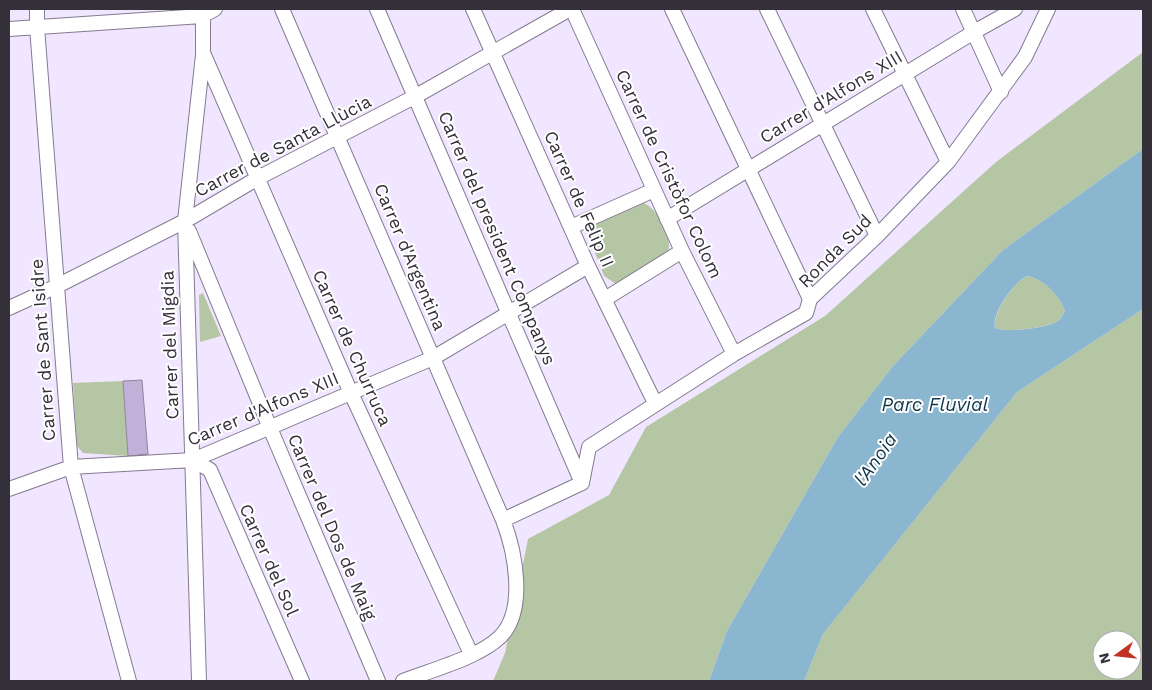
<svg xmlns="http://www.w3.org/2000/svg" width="1152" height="690" viewBox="0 0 1152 690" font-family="'Work Sans',sans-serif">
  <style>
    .green { fill: #b4c6a4; fill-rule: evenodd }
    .water { fill: #8ab7cf; fill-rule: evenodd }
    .building { fill: #c1b0d8; stroke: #8f859c }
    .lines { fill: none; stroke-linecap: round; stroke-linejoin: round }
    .street-casing { stroke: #837a8f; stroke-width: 16 }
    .street { stroke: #fff; stroke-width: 14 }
    .labels { text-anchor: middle; stroke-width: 4; stroke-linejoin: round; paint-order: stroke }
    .street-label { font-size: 18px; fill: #34303a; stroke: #fff }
    .water-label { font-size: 19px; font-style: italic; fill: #0d3547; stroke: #fff }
  </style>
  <rect width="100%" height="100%" fill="#f1e6ff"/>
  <path class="green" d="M1143,52V149L1003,250L893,366L838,437L727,631L709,681H493L505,653L528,539L609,495L646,427L825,316L996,162Z
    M642,202C658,208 673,236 668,252L622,283L616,284L604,276L587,232L595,222Z
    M1027,276C1043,278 1060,296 1065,311C1063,314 1061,319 1058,321C1047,328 1006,333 995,328C992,314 1014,282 1027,276Z
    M203,293L221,336L200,342L199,295Z
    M1143,309V681H804L823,634L1017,392ZM1102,640H1132V670H1102Z
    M123,381L128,456L83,453L77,446L73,383Z"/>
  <path class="water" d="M1143,149V309L1017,392L823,634L804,681H709L727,631L838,437L893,366L1003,250ZM1027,276C1043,278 1060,296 1065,311C1063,314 1061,319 1058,321C1048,328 1006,333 995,328C991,314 1014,282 1027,276Z"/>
  <path class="building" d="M142,380L148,454L128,456L123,381Z"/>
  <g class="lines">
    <defs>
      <path id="street" d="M37,9V27L71,467L129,681
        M282,9L503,520C515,551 527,610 500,637C478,658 431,670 403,681
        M377,9L582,483
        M473,9L588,266L655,403
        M572,9L682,251L734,354
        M672,9L810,299
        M767,9L877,236
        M873,9L948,162
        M963,9L1001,92
        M9,29L202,16L215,9
        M204,55L351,393L471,654
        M667,219L974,32L1015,9
        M571,227L654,190
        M189,231L270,428L378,681
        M605,299L682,251
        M9,308L57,286L185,221L258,178L416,96L570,9
        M193,460L210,470L302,681
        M582,483L589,447L734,354L806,313L810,299L877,236L948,162L1025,57L1048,9
        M9,489L71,467L193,460L433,358L588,266
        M503,520L582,483
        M199,681L185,221L203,55V9"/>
    </defs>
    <use href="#street" class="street-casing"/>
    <use href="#street" class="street"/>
  </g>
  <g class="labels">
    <g class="street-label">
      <text transform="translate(831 97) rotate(-31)" y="6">Carrer d'Alfons XIII</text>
      <text transform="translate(283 146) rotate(-28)" y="6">Carrer de Santa Llùcia</text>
      <text transform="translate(669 174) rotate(65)" y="6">Carrer de Cristòfor Colom</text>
      <text transform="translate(579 199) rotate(66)" y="6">Carrer de Felip II</text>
      <text transform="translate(497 238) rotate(67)" y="6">Carrer del president Companys</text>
      <text transform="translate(835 251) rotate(-45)" y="6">Ronda Sud</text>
      <text transform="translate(410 257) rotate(67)" y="6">Carrer d'Argentina</text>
      <text transform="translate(170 345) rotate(-92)" y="6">Carrer del Migdia</text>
      <text transform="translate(352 348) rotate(66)" y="6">Carrer de Churruca</text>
      <text transform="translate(43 350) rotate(-94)" y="6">Carrer de Sant Isidre</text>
      <text transform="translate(263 409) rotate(-23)" y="6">Carrer d'Alfons XIII</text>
      <text transform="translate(332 527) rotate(67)" y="6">Carrer del Dos de Maig</text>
      <text transform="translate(269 560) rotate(66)" y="6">Carrer del Sol</text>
    </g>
    <g class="water-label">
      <text x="935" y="411">Parc Fluvial</text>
      <text transform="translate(875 459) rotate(-55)" y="7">l'Anoia</text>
    </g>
  </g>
  <rect width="1152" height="690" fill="none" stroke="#34303a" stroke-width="20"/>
  <g transform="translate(1117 655) rotate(255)"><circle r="24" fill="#ffffff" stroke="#aeacb0"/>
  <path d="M0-4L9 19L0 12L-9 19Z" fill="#c13425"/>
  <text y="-8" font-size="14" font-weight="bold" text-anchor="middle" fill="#34303a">N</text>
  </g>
</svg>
